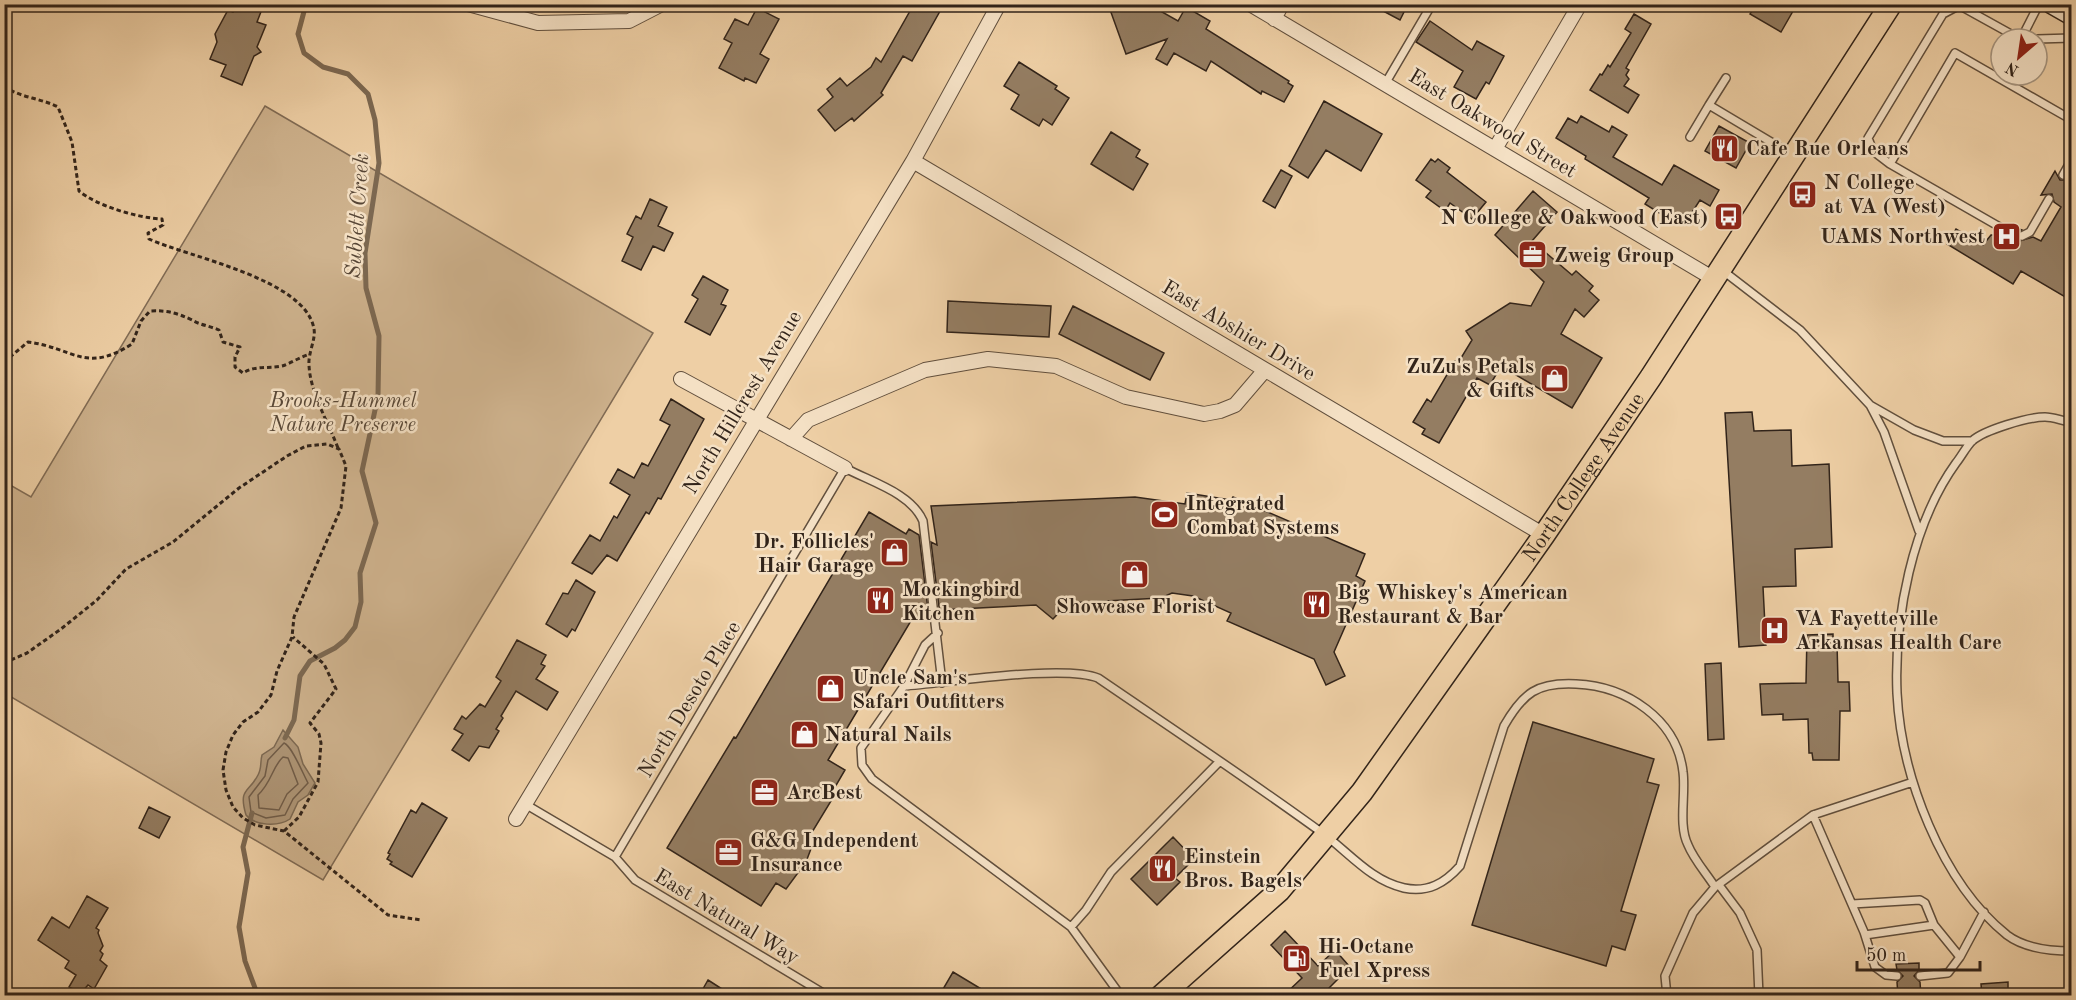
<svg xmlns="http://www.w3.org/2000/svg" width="2076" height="1000" viewBox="0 0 2076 1000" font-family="'Old Standard TT',serif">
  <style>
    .green { fill: #ceb28d; stroke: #806b54; stroke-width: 1.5 }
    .water { fill: #ae9576; stroke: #7c6851; stroke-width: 1.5 }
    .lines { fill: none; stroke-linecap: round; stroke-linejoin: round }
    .shore { stroke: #705c48; stroke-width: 1.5 }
    .stream { stroke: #7c6851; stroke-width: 5 }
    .building { fill: #947d62; stroke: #32241a; stroke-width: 1.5 }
    .lane-casing { stroke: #614f3d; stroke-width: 10 }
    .street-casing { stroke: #614f3d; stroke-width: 16 }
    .secondary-casing { stroke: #32241a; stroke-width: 21 }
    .primary-casing { stroke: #32241a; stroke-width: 24 }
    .path { stroke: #32241a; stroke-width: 3; stroke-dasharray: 4.5 3; stroke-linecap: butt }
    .lane { stroke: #f4e0c4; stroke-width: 7 }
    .street { stroke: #f4e0c4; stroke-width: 14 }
    .secondary { stroke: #f4e0c4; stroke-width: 18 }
    .primary { stroke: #eecfa5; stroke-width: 21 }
    .labels { text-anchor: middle; stroke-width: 5; stroke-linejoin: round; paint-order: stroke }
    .street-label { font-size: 21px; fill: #32241a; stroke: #f4e0c4 }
    .poi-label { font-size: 21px; font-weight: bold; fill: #32241a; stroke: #f4e0c4; text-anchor: start }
    .park-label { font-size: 21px; font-style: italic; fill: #594837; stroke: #f4e0c4 }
    .water-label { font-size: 22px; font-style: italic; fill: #574636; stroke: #f4e0c4 }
  </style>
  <rect width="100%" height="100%" fill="#eecfa5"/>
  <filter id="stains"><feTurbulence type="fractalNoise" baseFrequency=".00333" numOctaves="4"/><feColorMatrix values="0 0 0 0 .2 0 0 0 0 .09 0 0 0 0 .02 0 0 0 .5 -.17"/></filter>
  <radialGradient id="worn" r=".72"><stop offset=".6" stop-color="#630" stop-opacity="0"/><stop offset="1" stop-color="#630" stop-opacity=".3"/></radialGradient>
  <path class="green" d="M265,106L653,333L323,880L8,695L5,701V482L31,497Z"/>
  <path class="water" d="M283,730L298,747L303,764L315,783L308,795L298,802L290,819C278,827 255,826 246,815C238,788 249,793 258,775C262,768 260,762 262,755L274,747Z"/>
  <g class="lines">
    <path class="shore" d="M284,743C292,746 303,774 308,783L293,799L285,815L266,818L251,812L249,797L265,776L268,760Z
      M283,757L288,758L298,784L287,794L279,810L259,808L258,795C272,782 272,767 283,757Z"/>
    <path class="stream" d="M285,738L294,720L300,676L310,661L335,648L345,640L355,627L361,602L360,573L376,523L362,471L378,396L379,336L366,288L365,253L379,163L375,120L368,94L348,74L323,67L304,53L298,34L306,4
      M252,813L243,847L248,873L239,927L245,961L258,996"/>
  </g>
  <path class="building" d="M237,4H264L257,22L266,25L257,47L261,52L254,56L242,85L221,76L226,65L210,59L217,42L215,34L228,10L233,12Z
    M914,4H944L912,61L903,56L881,93L883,95L854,121L852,118L835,131L818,110L833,97L827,89L840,78L847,86L871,67L876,58L881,62Z
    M1108,4H1148L1178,21L1186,7L1210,21L1206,29L1289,81L1288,83L1293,86L1284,102L1262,91L1261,94L1211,61L1206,71L1174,53L1167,65L1156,59L1167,39L1126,54Z
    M1370,4H1408L1400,20Z
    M1756,4H1797L1781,32L1750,14Z
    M757,8L779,19L760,54L769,59L756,83L745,78L744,81L719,68L732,43L724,39L735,19L748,25Z
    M1634,14L1651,24L1626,68L1629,70L1626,75L1629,79L1624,86L1639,95L1628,113L1590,90L1600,74L1602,75L1608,65L1610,67L1631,33L1625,29Z
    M1430,21L1472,50L1477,41L1504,56L1489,84L1486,82L1476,99L1454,87L1463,71L1416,42Z
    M1019,62L1057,86L1055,89L1069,98L1052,125L1043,119L1039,126L1011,109L1019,95L1004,86Z
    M1324,101L1382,134L1361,171L1326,150L1308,178L1289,166Z
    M1581,116L1609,132L1612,126L1627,135L1613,157L1662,185L1674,165L1719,190L1710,206L1700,200L1691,214H1683L1677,224L1645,204L1649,198L1585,159L1586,156L1556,138L1568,118L1577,123Z
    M1719,126L1750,143L1736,168L1705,151Z
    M1111,132L1140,150L1136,157L1148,164L1133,190L1091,164Z
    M1431,159L1435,162L1438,159L1450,168L1447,172L1486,202L1472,219L1450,203L1445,211L1426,197L1431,191L1416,180Z
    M1281,170L1292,176L1275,208L1263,201Z
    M2055,171L2060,180H2072V301L2021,271L2013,284L1947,244L1956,229L1983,245L1991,235H2008L2011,229L2006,224L2022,230L2016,235L2019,241L2033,237L2041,241L2061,207L2054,202L2052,194L2041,195Z
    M1533,191L1557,212L1532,241L1572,275L1576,271L1593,286L1589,291L1599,300L1584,317L1575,309L1561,334L1602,358L1572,408L1501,366L1490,385L1477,378L1439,443L1422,434L1425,429L1413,422L1427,399L1431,402L1455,361L1458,363L1472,340L1466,331L1510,303L1531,306L1544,282L1495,235Z
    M650,199L667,207L658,226L673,233L664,251L653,246L641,270L622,261L633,237L627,234L636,216L641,219Z
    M703,276L728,290L721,304L726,306L710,335L685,322L698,299L692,295Z
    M948,301L1051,306L1049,337L947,332Z
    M1073,306L1164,353L1150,380L1059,334Z
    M671,399L704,419L661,499L658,498L649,514L646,512L617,561L607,555L592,574L572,563L590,535L600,541L614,516L617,518L630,495L610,483L618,469L634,478L642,463L648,466L670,425L660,420Z
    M1752,412L1754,431L1791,430L1792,466L1829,464L1832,547L1795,549L1796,586L1763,587L1766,645L1739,647L1725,413Z
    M1187,493L1231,500L1233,497L1365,554L1356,576L1365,581L1334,652L1345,676L1326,685L1314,659L1227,621L1231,613L1193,596L1172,593L1161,598L1068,603L1053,619L1036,605L939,610L940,615L931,542L937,545L931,506L1135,497L1185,504Z
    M869,512L906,534L909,529L919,535L929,618L912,619L828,760L845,770L828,799L831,801L806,842L812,846L806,862L786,889L776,883L761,906L667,848L734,737L736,738Z
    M576,580L595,592L575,631L572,629L567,637L546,624L563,593L568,594Z
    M1833,634V643H1837L1838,682H1849L1850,711H1840L1839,760H1813L1812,753H1809L1808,719L1783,720V714L1762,715L1760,684L1806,683L1807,635Z
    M517,640L546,655L541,664L545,666L536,679L558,692L547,710L516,691L501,716L503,718L496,729L499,731L489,748L479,746L469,761L452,750L463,734L454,729L462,716L466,719L480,704L485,707L501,681L496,677Z
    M1721,663L1724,739L1708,740L1705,664Z
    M1533,722L1654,759L1647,782L1659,785L1621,911L1636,915L1625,950L1612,946L1606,966L1472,925Z
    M422,803L447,818L412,877L390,864L392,862L387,859L390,854L388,853L411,810L416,813Z
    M149,807L170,817L159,838L139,828Z
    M1173,837L1194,859L1175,878L1180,882L1157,905L1131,879Z
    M87,896L108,908L96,928L99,930L98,933L103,946L100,951L103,954L100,960L107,966L94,989L88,985L81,993L69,987L76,975L65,968L69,961L38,940L52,917L69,928Z
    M1285,931L1318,966L1335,950L1350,967L1321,996H1283L1302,978L1271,945Z
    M1919,963V970L1914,976L1920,982L1921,996H1898L1897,982L1903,976L1897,970L1896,964Z
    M953,972L993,996H939Z
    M708,980L733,996H699Z
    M2008,982V996H1982L1981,984Z"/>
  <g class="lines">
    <defs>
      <path id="lane" d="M1958,6L1943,14L1868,138L1873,151L1890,164L2005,230
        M1964,8L2020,39
        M2021,39L2039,4
        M2037,39L2072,38
        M1385,84L1432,4
        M1709,105L1726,78
        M1690,137L1709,105L1791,154
        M1890,164L1955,53L2072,120
        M2063,175L2072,159
        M2022,236L2030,232L2049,199
        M1722,270L1800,330L1870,405L1884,432L1919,531
        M1870,405L1914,430L1943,441H1972
        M2072,422C2063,421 2053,417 2045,417C2028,417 1984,430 1972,441C1966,447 1961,457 1956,463C1912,524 1894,618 1897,693C1901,775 1941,882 2007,935C2024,948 2051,951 2072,951
        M938,633L925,645L904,686L861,748L862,765L872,779L1071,927L1121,996
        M904,686C947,683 1064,664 1098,678C1174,730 1251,781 1325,835C1350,854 1372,881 1404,888C1428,893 1445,883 1460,866L1504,726C1523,693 1537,682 1576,684C1626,686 1677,719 1683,772C1686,794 1678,825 1688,845C1694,860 1707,874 1715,887
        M525,804L615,857L845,468C871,482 911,493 923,521L942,683
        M1813,815L1864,932L1875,967L1886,975L1897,976
        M615,857L635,880L828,996
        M1719,885L1740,913L1757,950L1759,996
        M1852,904L1920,900L1925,903L1934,925L1960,957
        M1071,927L1086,910L1111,872L1219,762
        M1865,935L1934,925
        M1920,976L1948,973L1960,957L1984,912
        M1667,996L1665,976L1693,913L1715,887L1813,815L1913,782"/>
      <path id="street" d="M468,4L538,23L629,21L662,4
        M1250,4L1714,279
        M1274,19L1282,4
        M1495,149L1580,4
        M913,161L1544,535
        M681,379L845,468
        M791,439L808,420L925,370L988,359L1056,366L1126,397L1204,414L1220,411L1235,405L1265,370
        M516,819L913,161L999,4"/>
      <path id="secondary" d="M2051,4L2072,16"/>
      <g id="primary">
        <path id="s1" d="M1161,996L1279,891L1362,792L1544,535L1651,377L1891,4"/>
      </g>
    </defs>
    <use href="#lane" class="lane-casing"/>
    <use href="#street" class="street-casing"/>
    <use href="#secondary" class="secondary-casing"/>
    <use href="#primary" class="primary-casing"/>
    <path class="path" d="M4,86C20,98 41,98 58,107L72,142L79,191C97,206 138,218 162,219L163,225L148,233L149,239C188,257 306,279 314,329C316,339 308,353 309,365C310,392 328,422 338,448
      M4,362L28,342C74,348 85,374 132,344L141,321L150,311C167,310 177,313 192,320C200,325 210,326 219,330L223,342L240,347L235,357V367L243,373C256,365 268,369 282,366C289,364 300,357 310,354
      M4,663L27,653L61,629L97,600L126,569L173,542L239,488L287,456L306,446L327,444L339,449L346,466L341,508L294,617L292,637L277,671L271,695L258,712L243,722L233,735L226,752L223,770L226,790L233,807L243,818L255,825L284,831L388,915L421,920
      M284,831L299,817L318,782L321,743L319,734L310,723L336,689L324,664L293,637"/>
    <use href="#lane" class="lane"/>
    <use href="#street" class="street"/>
    <use href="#secondary" class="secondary"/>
    <use href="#primary" class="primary"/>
  </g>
  <defs>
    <symbol id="restaurant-square" viewBox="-11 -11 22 22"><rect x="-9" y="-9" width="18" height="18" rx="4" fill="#8f2418" stroke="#f4e0c4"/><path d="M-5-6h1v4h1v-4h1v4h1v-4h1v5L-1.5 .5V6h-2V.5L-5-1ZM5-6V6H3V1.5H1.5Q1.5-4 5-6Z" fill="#fff"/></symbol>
    <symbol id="bus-square" viewBox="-11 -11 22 22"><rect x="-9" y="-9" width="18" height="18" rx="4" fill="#8f2418" stroke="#f4e0c4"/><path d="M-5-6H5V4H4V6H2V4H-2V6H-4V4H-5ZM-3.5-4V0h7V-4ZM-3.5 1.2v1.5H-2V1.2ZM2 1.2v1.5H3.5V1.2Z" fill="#fff"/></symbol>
    <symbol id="hospital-square" viewBox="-11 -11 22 22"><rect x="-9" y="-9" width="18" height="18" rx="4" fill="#8f2418" stroke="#f4e0c4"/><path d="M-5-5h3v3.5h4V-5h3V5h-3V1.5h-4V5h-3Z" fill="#fff"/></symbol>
    <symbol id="office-square" viewBox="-11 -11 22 22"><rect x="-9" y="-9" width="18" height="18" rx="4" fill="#8f2418" stroke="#f4e0c4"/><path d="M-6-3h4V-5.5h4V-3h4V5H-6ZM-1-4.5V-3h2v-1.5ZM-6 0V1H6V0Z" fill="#fff"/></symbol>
    <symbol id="shop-square" viewBox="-11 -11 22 22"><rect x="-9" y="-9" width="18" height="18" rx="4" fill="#8f2418" stroke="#f4e0c4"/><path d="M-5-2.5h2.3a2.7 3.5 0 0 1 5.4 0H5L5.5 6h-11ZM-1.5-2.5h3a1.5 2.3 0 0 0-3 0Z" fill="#fff"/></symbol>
    <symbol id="stadium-square" viewBox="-11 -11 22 22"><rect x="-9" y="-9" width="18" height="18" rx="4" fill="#8f2418" stroke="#f4e0c4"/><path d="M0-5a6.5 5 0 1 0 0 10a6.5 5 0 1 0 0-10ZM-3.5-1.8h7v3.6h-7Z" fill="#fff"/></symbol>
    <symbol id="fuel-square" viewBox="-11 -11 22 22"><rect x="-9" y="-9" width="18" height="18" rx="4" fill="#8f2418" stroke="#f4e0c4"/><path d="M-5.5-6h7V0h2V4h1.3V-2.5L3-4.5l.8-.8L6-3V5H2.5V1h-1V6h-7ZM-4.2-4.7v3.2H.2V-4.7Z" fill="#fff"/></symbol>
  </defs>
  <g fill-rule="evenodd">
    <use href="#restaurant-square" x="1708" y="132" width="33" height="33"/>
    <use href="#bus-square" x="1786" y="178" width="33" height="33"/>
    <use href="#bus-square" x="1712" y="200" width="33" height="33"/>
    <use href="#hospital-square" x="1990" y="220" width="33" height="33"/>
    <use href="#office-square" x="1516" y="238" width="33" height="33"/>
    <use href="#shop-square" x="1538" y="362" width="33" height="33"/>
    <use href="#stadium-square" x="1148" y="498" width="33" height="33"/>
    <use href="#shop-square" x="878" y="536" width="33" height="33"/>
    <use href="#shop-square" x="1118" y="558" width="33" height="33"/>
    <use href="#restaurant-square" x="864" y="584" width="33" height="33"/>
    <use href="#restaurant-square" x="1300" y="588" width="33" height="33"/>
    <use href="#hospital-square" x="1758" y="614" width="33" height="33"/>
    <use href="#shop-square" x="814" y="672" width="33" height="33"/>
    <use href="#shop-square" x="788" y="718" width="33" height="33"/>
    <use href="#office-square" x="748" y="776" width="33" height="33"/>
    <use href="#office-square" x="712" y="836" width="33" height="33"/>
    <use href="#restaurant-square" x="1146" y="852" width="33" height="33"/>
    <use href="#fuel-square" x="1280" y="942" width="33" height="33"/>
  </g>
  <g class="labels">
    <g class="street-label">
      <text transform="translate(1493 123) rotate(31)" y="7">East Oakwood Street</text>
      <text transform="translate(1239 330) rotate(31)" y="7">East Abshier Drive</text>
      <text transform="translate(742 402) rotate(-59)" y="7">North Hillcrest Avenue</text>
      <text dy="7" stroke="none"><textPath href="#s1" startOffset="672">North College Avenue</textPath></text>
      <text transform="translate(689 699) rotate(-59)" y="7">North Desoto Place</text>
      <text transform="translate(727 916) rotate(31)" y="7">East Natural Way</text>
    </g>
    <g class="poi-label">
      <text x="1746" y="155">Cafe Rue Orleans</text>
      <text x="1824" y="189">N College<tspan x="1824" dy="24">at VA (West)</tspan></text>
      <text x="1708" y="224" text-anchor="end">N College &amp; Oakwood (East)</text>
      <text x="1985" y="243" text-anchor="end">UAMS Northwest</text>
      <text x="1554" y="262">Zweig Group</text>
      <text x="1534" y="373" text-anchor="end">ZuZu's Petals<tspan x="1534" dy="24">&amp; Gifts</tspan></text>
      <text x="1186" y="510">Integrated<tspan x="1186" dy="24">Combat Systems</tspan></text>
      <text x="874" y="548" text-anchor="end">Dr. Follicles'<tspan x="874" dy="24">Hair Garage</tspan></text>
      <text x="902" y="596">Mockingbird<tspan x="902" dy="24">Kitchen</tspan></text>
      <text x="1337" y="599">Big Whiskey's American<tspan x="1337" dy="24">Restaurant &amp; Bar</tspan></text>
      <text x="1135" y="613" text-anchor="middle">Showcase Florist</text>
      <text x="1795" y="625">VA Fayetteville<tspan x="1795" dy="24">Arkansas Health Care</tspan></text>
      <text x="852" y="684">Uncle Sam's<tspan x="852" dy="24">Safari Outfitters</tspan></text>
      <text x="825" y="741">Natural Nails</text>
      <text x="786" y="799">ArcBest</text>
      <text x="750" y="847">G&amp;G Independent<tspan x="750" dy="24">Insurance</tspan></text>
      <text x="1184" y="863">Einstein<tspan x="1184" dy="24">Bros. Bagels</tspan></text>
      <text x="1318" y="953">Hi-Octane<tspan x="1318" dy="24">Fuel Xpress</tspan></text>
    </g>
    <g class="park-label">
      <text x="343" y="407">Brooks-Hummel<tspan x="343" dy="24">Nature Preserve</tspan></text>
    </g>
    <g class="water-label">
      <text transform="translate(356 216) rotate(-86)" y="8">Sublett Creek</text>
    </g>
  </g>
  <rect width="2076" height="1000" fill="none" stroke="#eecfa5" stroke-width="24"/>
  <rect x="6" y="6" width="2064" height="988" fill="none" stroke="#32241a" stroke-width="3"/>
  <rect x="12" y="12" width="2052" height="976" fill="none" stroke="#32241a" stroke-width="1.5"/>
  <g transform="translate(2019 57) rotate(209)"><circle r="28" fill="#f4e0c4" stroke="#a69580" stroke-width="1.5"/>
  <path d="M0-4.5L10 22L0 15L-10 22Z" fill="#8f2418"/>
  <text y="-9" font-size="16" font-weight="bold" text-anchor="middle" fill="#32241a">N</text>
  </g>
  <path d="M1857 961v9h123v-9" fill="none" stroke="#32241a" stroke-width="3"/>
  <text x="1866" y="961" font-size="18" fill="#32241a" stroke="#f4e0c4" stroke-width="4.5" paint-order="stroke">50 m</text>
  <rect width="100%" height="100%" filter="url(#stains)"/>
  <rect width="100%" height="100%" fill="url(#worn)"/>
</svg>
